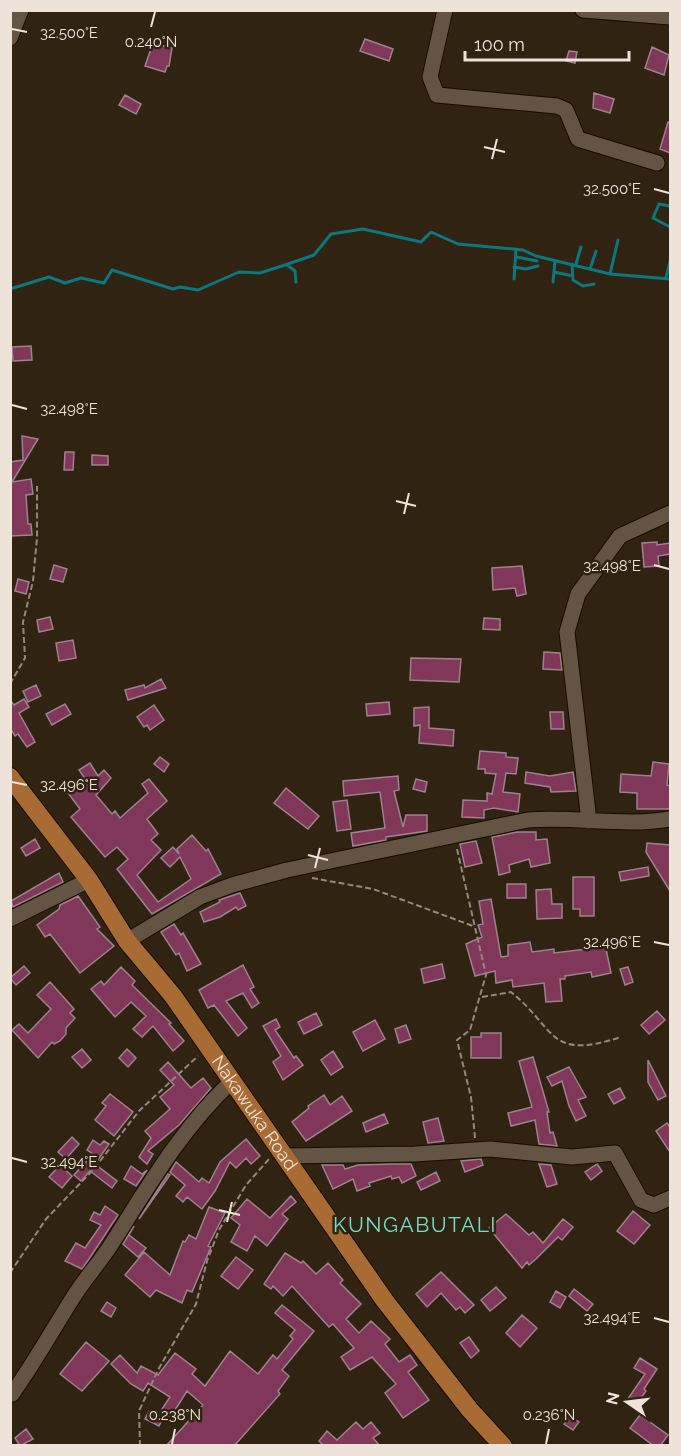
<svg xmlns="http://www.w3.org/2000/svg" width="681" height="1456" viewBox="0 0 681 1456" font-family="Raleway,sans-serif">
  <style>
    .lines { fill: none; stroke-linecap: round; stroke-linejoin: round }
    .stream { stroke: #0b777f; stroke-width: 3 }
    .building { fill: #803759; stroke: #9c828c; stroke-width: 1.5 }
    .minor-casing { stroke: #180c00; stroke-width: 17 }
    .major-casing { stroke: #180c00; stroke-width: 20 }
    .path { stroke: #94887b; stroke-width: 2; stroke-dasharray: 6 3; stroke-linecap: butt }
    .minor { stroke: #645443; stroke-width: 15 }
    .major { stroke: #a76b33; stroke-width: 18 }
    .ticks { fill: none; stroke: #ede3d9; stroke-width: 2 }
    .labels { text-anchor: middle; stroke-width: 5; stroke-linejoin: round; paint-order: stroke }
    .street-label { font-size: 18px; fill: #ede3d9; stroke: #302312 }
    .quarter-label { font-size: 21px; letter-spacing: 1.5px; fill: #77ddcb; stroke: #302312 }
    .ticks-label { font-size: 15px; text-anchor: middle; fill: #ede3d9; stroke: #302312; stroke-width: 5; stroke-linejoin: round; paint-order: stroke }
  </style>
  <rect width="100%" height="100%" fill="#302312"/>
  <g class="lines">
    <path class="stream" d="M670,206L659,204L653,218L670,227
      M517,257L537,261
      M572,264L573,280L583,286L594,284
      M576,264L581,247
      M287,265L295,271L296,282
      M514,267L526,269L538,266
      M590,269L596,251
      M554,272L573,276
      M610,274L618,240
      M666,278L670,261
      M514,279L516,249
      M553,282L555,261
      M10,289L49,277L65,283L81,278L104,283L112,270L173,289L180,287L198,290L239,272L260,273L285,265L314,255L331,234L363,229L421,242L431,232L458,244L523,250L536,256L610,274L670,279"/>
  </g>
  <path class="building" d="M365,39L393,49L389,61L360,51Z
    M153,43L172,48L169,66H167L165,72L145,66Z
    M652,47L669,55L664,75L645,68Z
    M569,51L577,52L575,63L566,61Z
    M594,93L614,99L610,113L593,108Z
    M125,95L141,104L136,114L119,105Z
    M668,122L670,123V153L660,149Z
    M31,346L32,360L13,361L12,347Z
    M22,436L38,439L12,482L31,479L33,494L26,495L28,524H31L32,535L10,536V462L23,460Z
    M65,452H74L73,470H64Z
    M92,455L108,456V465H92Z
    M657,542V545L670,543V554L658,556L659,566L644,567L642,543Z
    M54,565L67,569L63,582L50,579Z
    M522,566L526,594L517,596L515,588L493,590L492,568Z
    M18,579L29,582L26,594L15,591Z
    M50,617L53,629L39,632L37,620Z
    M484,618L500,619V630L483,629Z
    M73,640L76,658L59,661L56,643Z
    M544,652L560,653L562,670L543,669Z
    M411,658L461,659L459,682L410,680Z
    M161,679L166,688L128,700L125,690L144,685L145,688Z
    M36,685L41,696L28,702L23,691Z
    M24,699L29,707L19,713L35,742L27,747L18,734L15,736L10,728V700L14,705Z
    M389,702L390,714L367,716L366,704Z
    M65,704L71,714L52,725L46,714Z
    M154,705L164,720L150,730L147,725L144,727L137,717Z
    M429,707V728L454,730L453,746L419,743L420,725L414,726V708Z
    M550,712H563L564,729H551Z
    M480,751L506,753V757L518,758L516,774L506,773L503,792L520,794L518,812L494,808L484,810V818L462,817L463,800L487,801V793L492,794L496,774L485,773V769H478Z
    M160,757L169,764L164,772L154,764Z
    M653,762L669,764L667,785L670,786V809H637V793L620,792L621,774L651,776Z
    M90,763L98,776L104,770L111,778L96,795L112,814L115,811L120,818L148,793L142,784L149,779L167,801L147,819L158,834L151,840L161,850L137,875L158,902L191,879L180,857L170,867L161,858L173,847L179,854L177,849L192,835L206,851L208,849L221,874L152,914L117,869L128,859L117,847L105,857L71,817L80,809L68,793L86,780L79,770Z
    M526,772L550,776L573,772L576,791L551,792L550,787L525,783Z
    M398,776L399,790L394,791L403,827L406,815H427V831L386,837V840L353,846L351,833L385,828L380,792L344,796L343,781Z
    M416,779L427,782L425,792L413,789Z
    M286,788L319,816L308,829L274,803Z
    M347,800L351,829L337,831L333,802Z
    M517,832H536V840L547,839L550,863L531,867L529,859L509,865L510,872L499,875L492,837Z
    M35,839L40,848L26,856L21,848Z
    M476,841L482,863L465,867L460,844Z
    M647,843L670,845V891L646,852Z
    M648,867L649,876L621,881L619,872Z
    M59,873L63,882L13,907L11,901Z
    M573,877H594V916H580V909H573Z
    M507,884H526V898H507Z
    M551,889L552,904H562V918L537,919L536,890Z
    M240,893L246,906L238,910L236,907L220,917L204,922L200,912L220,902L219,900Z
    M78,896L100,927L97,929L114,946L80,973L50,934L45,937L37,925L59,909L60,905Z
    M491,899L501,957L508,956V945L530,942L532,952L554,949V953L595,948L605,944L611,973L592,977L591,972L565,976V979H560L562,1001L546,1002L544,983L513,987L512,980L496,983L495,971L475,976L466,944L482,937L478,925L483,924L479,901Z
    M174,924L181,935L183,933L201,964L187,971L179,953L176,955L161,932Z
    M442,964L445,978L424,983L421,969Z
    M243,965L254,987L250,989L259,1003L252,1008L243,993L226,1001L247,1028L238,1036L214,1005L208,1008L199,990Z
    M24,966L30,973L16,985L10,978Z
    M121,967L135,981L132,985L171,1023L169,1024L184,1041L173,1051L153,1026L142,1037L133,1029L146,1016L131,1002L115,1017L91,989L101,981L104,985Z
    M628,967L633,982L625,985L620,969Z
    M50,982L74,1009L70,1013L75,1018L66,1028V1034L60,1041L54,1044L52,1042L38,1058L12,1030L19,1024L28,1033L51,1009L37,995Z
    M657,1011L665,1020L649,1034L641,1025Z
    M316,1013L322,1025L304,1034L298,1022Z
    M276,1019L280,1027L275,1030L294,1058L296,1056L303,1065L283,1080L273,1062L281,1056L263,1026Z
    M375,1020L385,1039L363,1051L353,1032Z
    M406,1025L411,1039L399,1043L395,1029Z
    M481,1033H501V1058H471V1037H481Z
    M82,1049L91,1060L82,1068L72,1057Z
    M127,1049L136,1058L128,1067L119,1058Z
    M333,1051L343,1067L331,1075L321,1060Z
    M533,1057L549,1112H547L550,1133L553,1132L557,1146L539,1144L535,1120L511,1126L508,1113L532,1107L519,1061Z
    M648,1060L666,1096L658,1100L648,1082Z
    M168,1062L191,1088L203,1078L211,1088L179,1125L148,1151L153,1154L147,1164L139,1157L151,1138L145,1131L170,1109L160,1097L174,1085L160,1070Z
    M569,1067L586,1097L578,1100L586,1116L576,1121L569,1106L562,1081L552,1086L547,1077Z
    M620,1088L625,1098L614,1104L608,1094Z
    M110,1094L133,1112L114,1136L95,1120L106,1106L102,1103Z
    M324,1095L330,1105L342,1096L352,1111L306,1141L292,1122L309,1108L308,1106Z
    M384,1114L388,1123L366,1132L363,1123Z
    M438,1118L444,1141L428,1143L423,1122Z
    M667,1123L670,1127V1152L656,1131Z
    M72,1137L79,1144L66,1159L58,1152Z
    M246,1139L260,1156L251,1164L246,1158L236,1168L230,1162L215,1191L202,1209L187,1197L183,1202L176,1196L185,1185L170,1172L176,1162L199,1182L202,1178L209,1183L220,1162Z
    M93,1140L100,1145L104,1141L109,1144L95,1164L117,1181L112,1188L90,1171L81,1181L74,1175L93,1154L87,1150Z
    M481,1159L483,1165L465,1172L461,1161Z
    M393,1164H411L416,1176L402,1183L399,1177L392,1179L391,1176L369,1183L370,1186L357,1191L353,1179L333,1189L322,1165H343L345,1169L358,1165Z
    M539,1164L551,1165L557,1184L547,1187Z
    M597,1164L602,1171L591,1180L585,1172Z
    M60,1165L72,1176L62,1188L49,1177Z
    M131,1166L142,1174L147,1170L136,1186L124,1179Z
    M436,1172L440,1181L421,1190L417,1182Z
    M168,1174L170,1175L139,1219L162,1183Z
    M291,1196L296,1202L282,1214L288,1219L267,1246L255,1236L247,1251L231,1242L240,1225L231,1218L247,1199L270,1218Z
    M105,1206L118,1215L91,1256L82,1269L65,1261L76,1243L85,1248L101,1225L90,1220L94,1212L100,1215Z
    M209,1207L225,1213L208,1246L211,1247L192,1292L187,1290L182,1303L156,1290L150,1297L125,1275L144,1252L170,1275L183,1241L185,1242L189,1235L196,1239Z
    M633,1211L650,1225L634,1244L617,1231Z
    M506,1214L529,1235L533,1232L543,1243L563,1219L573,1227L562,1240L558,1237L536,1259L529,1265L527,1262L522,1268L489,1228Z
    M134,1226L129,1235L146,1248L138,1257L123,1244Z
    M285,1253L301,1263L303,1261L316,1274L328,1263L343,1280L340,1283L361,1304L346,1319L359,1333L371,1321L390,1339L385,1344L399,1362L410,1355L417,1365L408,1372L429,1400L403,1418L385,1393L396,1384L372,1357L350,1370L341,1357L354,1348L333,1324L329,1327L292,1286L283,1296L273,1286L271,1289L264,1284Z
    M236,1257L253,1270L238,1289L221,1276Z
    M441,1272L474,1305L465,1313L460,1307L456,1310L441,1293L427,1307L416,1294Z
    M496,1287L506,1298L490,1311L481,1300Z
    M574,1289L593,1304L587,1311L569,1296Z
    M556,1291L566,1297L560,1308L550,1302Z
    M107,1302L116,1308L111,1317L101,1311Z
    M282,1305L314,1331L282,1370L289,1376L278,1391L280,1394L234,1446H166L203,1405L187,1391L170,1418L160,1412L170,1397L148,1383L143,1391L131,1384L111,1364L120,1355L137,1373L141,1366L158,1375L175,1353L196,1369L192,1374L205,1386L230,1351L258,1374L273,1355L277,1359L293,1339L290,1336L295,1330L275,1313Z
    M522,1315L537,1328L520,1347L506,1333Z
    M469,1337L479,1351L471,1358L460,1343Z
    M86,1342L109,1361L82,1391L60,1374Z
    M640,1358L657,1369L644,1389L646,1391L633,1409L625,1403L645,1374L634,1368Z
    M149,1411L163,1418L159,1426L145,1419Z
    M640,1415L668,1435L660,1446H654L630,1428Z
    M570,1416L579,1422L573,1430L564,1424Z
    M356,1422L363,1429L371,1422L380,1433L373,1438L380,1446H324L319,1441L327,1431L337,1440Z
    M26,1429L33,1439L20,1446L15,1438Z"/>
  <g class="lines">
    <defs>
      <path id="minor" d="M445,10L430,77L437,95L557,106L566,110L578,139L657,163
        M583,10L670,17
        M10,38L21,10
        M589,821L567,632L578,594L620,536L670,513
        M10,919L89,880
        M127,941L200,897L232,885L287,870L528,820C576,816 623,827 670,819
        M284,1156L415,1154L490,1149L572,1157L615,1153L641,1200L654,1205L670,1198
        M12,1394C35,1362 53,1329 74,1296C86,1277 102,1260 114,1240C149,1185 183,1127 231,1082"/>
      <g id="major">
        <path id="s1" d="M10,777L89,880L127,941L173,996L385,1301L470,1410L503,1446"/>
      </g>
    </defs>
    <use href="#minor" class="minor-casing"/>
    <use href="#major" class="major-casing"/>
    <path class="path" d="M10,684L25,658L23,622L33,581L37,538V486
      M457,849L486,975L470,1030L457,1040L471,1097L475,1138
      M312,878L373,889L473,926
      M482,997L511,992C557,1029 547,1061 621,1037
      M10,1273L46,1219L93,1170L139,1111L198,1056
      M140,1446L139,1411L158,1370L196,1304L207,1261L219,1230L246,1185L270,1158"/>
    <use href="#minor" class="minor"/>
    <use href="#major" class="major"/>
  </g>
  <path class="ticks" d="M151,27L155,12M12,29L27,32M484,147L505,152M492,159L497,139M654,189L669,193M12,405L27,409M396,501L416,506M404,514L409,493M654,565L669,569M12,782L27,785M308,855L328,860M315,868L320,848M654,942L669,945M12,1158L27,1162M219,1210L240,1215M227,1222L232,1202M654,1318L669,1322M172,1444L175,1429M546,1444L549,1429"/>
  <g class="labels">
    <g class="street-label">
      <text dy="6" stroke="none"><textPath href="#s1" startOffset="416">Nakawuka Road</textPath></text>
    </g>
    <g class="quarter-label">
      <text x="415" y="1232">KUNGABUTALI</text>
    </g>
  </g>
  <g class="ticks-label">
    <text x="69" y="38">32.500°E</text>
    <text x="151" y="47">0.240°N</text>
    <text x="612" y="194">32.500°E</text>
    <text x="69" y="414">32.498°E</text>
    <text x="612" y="571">32.498°E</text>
    <text x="69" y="790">32.496°E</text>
    <text x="612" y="947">32.496°E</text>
    <text x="69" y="1167">32.494°E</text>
    <text x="612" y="1323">32.494°E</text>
    <text x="175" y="1420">0.238°N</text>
    <text x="549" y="1420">0.236°N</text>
  </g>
  <rect width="681" height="1456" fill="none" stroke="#ede3d9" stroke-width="24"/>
  <g transform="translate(627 1402) rotate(284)" stroke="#302312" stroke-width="4.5" paint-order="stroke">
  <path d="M0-4.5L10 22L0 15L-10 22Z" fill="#ede3d9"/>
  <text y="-9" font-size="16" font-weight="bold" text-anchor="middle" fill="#ede3d9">N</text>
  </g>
  <path d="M465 51v9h164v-9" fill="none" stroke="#ede3d9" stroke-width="3"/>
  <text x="474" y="51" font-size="18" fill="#ede3d9" stroke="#302312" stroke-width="4.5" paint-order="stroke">100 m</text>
</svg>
